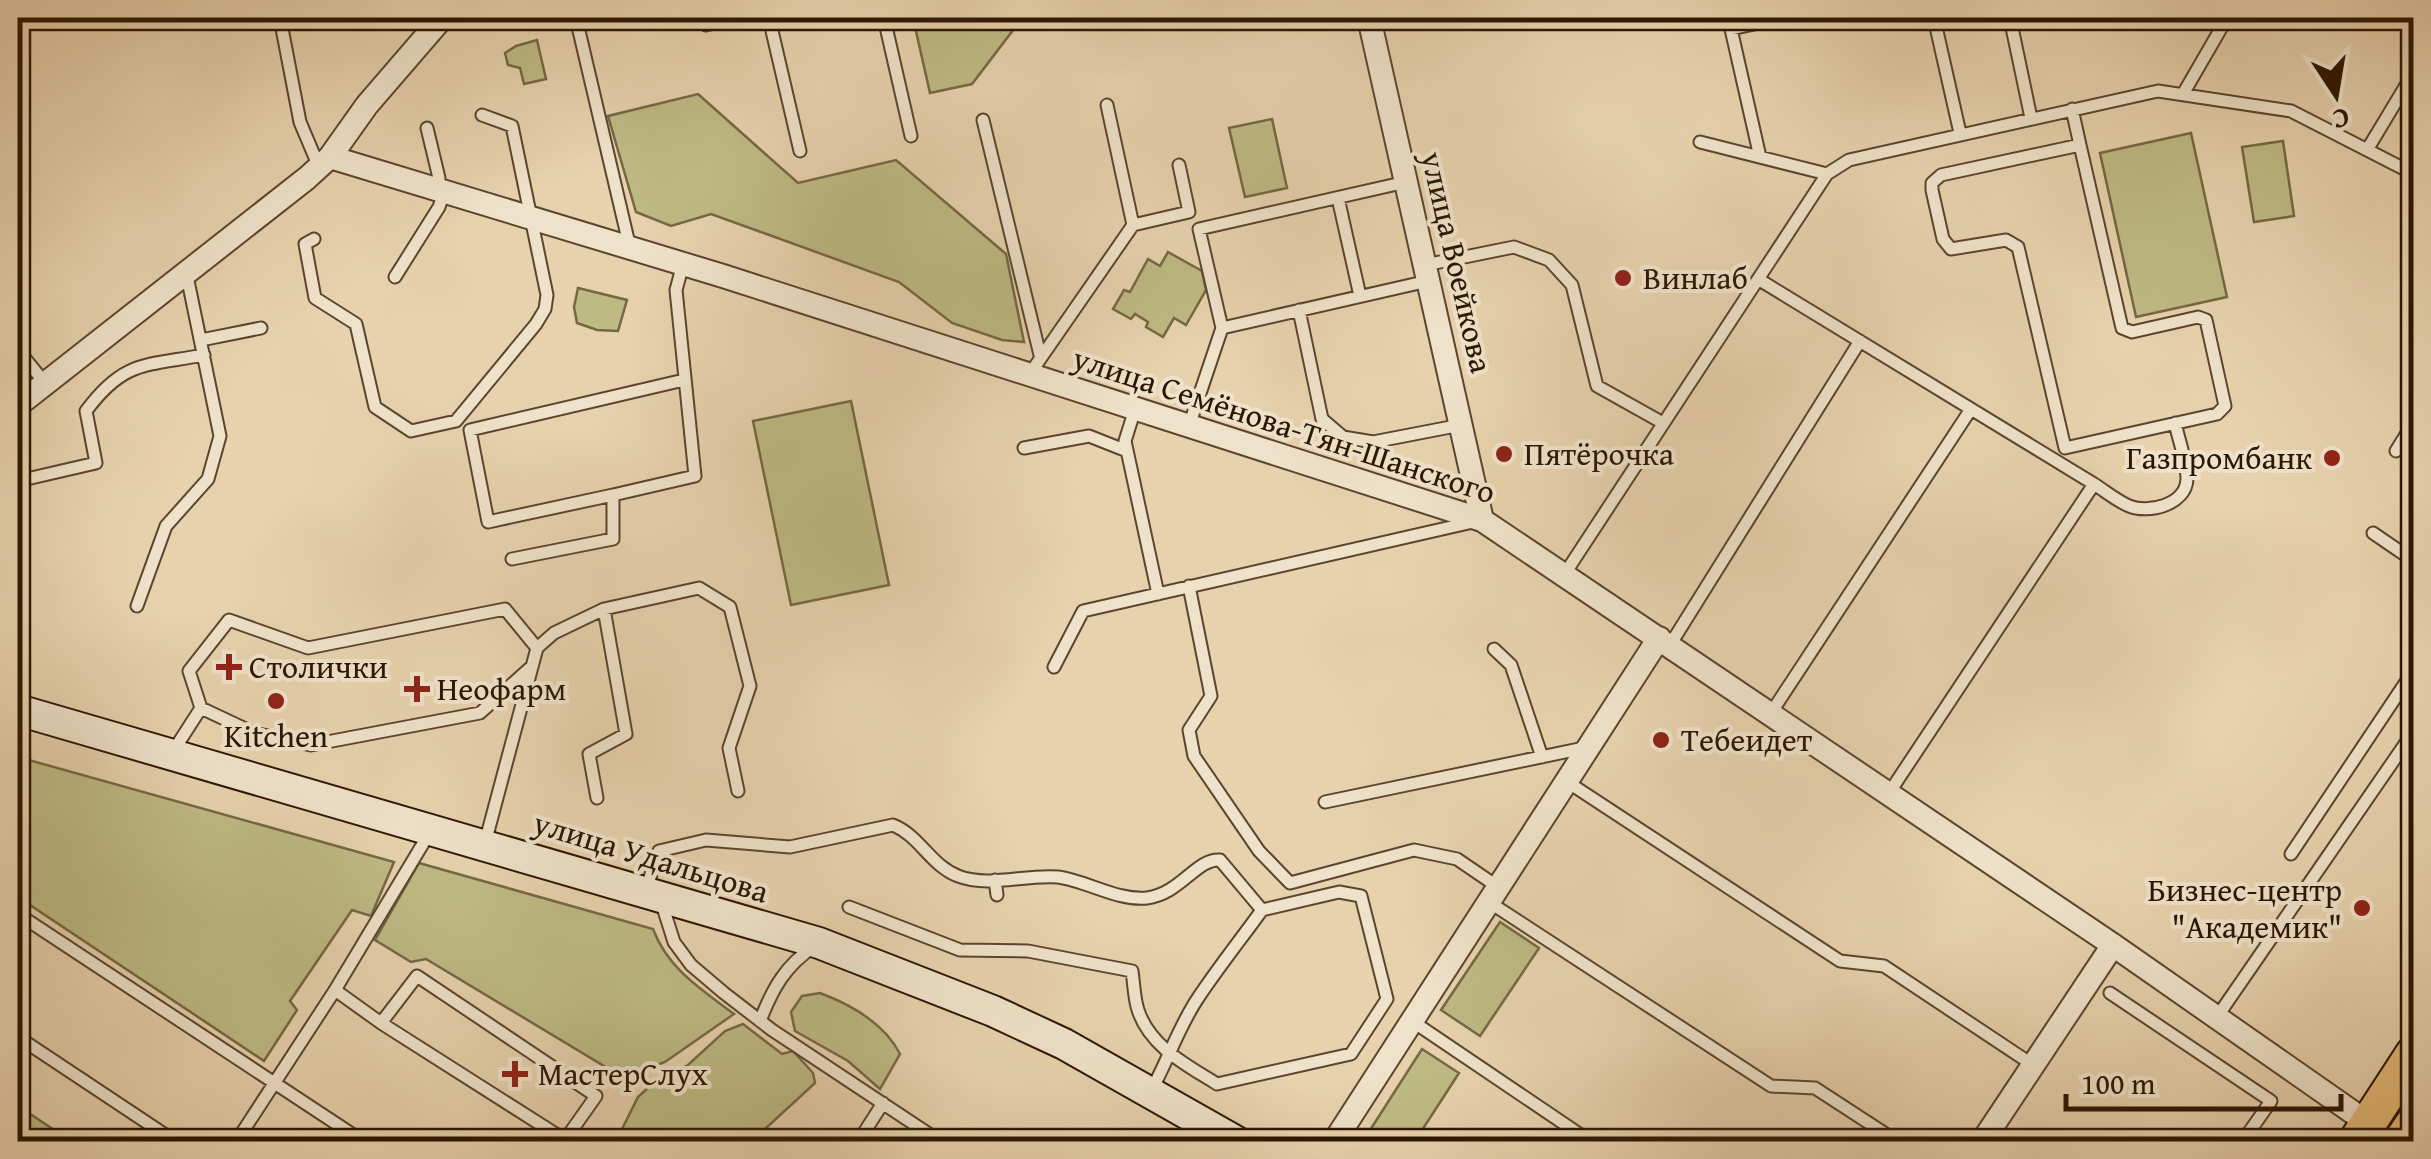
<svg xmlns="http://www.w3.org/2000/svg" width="2431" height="1159" viewBox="0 0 2431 1159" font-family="'Gentium Book Plus',serif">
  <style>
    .green { fill: #beba84; stroke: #756844; stroke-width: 2.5 }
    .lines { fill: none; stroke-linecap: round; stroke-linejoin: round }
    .lane-casing { stroke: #5b452e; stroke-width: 15 }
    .street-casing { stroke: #5b452e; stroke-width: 26 }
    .secondary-casing { stroke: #2c1603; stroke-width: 34 }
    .primary-casing { stroke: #2c1603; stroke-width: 39 }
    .lane { stroke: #efe2ca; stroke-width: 11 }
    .street { stroke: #efe2ca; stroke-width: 22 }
    .secondary { stroke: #efe2ca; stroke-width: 30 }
    .primary { stroke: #e4b976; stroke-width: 35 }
    .poi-dot { fill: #8f2418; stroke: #efe2ca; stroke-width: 4 }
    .labels { text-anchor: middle; stroke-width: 8; stroke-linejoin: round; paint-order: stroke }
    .street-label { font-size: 32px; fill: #2c1603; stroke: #efe2ca }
    .poi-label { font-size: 32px; fill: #2c1603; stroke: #efe2ca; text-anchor: start }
  </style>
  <rect width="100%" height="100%" fill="#e7d2ad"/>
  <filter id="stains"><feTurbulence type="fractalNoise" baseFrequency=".002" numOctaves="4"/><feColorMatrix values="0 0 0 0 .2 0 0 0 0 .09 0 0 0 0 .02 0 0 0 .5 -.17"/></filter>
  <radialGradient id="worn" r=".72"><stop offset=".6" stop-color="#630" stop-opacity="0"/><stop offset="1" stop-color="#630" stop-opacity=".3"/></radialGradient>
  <path class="green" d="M913,18H1019L1020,21L972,84L930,93Z
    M537,40L546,79L524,84L520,68L508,65L505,53L516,46Z
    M698,94L798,183L896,160L1006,254L1024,342L1002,340L952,323L899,282L711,214L671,226L636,212L608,116Z
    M1272,119L1287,188L1245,197L1229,128Z
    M2191,133L2227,297L2136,317L2100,153Z
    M2283,141L2294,216L2254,222L2242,147Z
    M1168,252L1202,271L1206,290L1186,325L1174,318L1163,337L1146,327L1148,322L1135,314L1131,319L1113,309L1124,290L1130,292L1148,259L1160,266Z
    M578,288L627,300L618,331L597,330L577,323L574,307Z
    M851,401L889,585L791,605L753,421Z
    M18,757L394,862L371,916L352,910L290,1001L297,1010L264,1061L18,897Z
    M419,863L653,929C668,969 701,989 734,1014L665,1062L624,1078L426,959L411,962L375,940Z
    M1500,922L1539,948L1480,1036L1441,1010Z
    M820,993C852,1005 884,1023 900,1054L880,1089L848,1061L795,1031L791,1012L802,996Z
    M743,1024L782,1054L793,1051L813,1073L815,1083L752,1141H616L638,1097L653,1083L688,1065L725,1031Z
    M1422,1049L1459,1073L1415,1141H1363Z
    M18,1106L71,1141H18Z"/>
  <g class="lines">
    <defs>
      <path id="lane" d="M280,18L300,122L319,167
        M576,18L630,248
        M705,18L706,25L740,18
        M769,18L800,151
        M884,18L911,136
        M1934,18L1960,133
        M2010,18L2031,118
        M2183,94L2227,18
        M1107,105L1133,225L1189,212L1179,165
        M2072,109L2080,145
        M983,120L1040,355
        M427,128L439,178L435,189
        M1700,142L1827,174
        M2080,145L2122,328L2132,332L2198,317L2206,320L2225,406L2217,414L2065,448L2018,247L2006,240L1951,249L1943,239L1932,190V183L1941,175Z
        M2367,150L2414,72
        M1760,157L1731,29L1781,18
        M1338,198L1360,296
        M314,239L305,244L315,298L356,324L375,407L411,431L456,421L536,324L545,309L547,295L512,126L482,115
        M18,241V252
        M1425,265L1514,247L1549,260L1572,285L1597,386L1663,423
        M395,277L439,207L444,193
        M1758,279L2094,484L1889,793
        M1299,310L1322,419L1343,437L1373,442L1461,425
        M1222,328L1199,229L1406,182
        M201,340L261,328
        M18,350L45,383
        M1029,375L1133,225
        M1135,409L1125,441L1158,594
        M1189,426L1222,328L1428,281
        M1024,448L1089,436L1127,451
        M2396,451L2414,422
        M18,481L96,463L86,411C124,360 145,366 204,355
        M2094,484C2105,491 2117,501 2129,506C2148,514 2186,505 2187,479C2187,462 2179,441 2175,423
        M613,495L488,522L470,430L684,380
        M2373,533L2414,561
        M512,559L613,539V495L695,476L676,290L683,264
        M1564,575L1827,174L1849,160L2158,91L2291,111L2414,174
        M1189,586L1211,696L1189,730L1194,756L1259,851L1290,883L1414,850L1457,859L1498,887
        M137,606L166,526L208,479L220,436L186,271
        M1670,645L1860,341
        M537,648L554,633L604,609
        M1494,649L1511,665L1542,757
        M1054,667L1083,611L1473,522
        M201,708L254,733L311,745L480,713L530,668
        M1771,713L1971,409
        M172,753L201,708L189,671L229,620L308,648L505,609L537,648L485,843
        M1566,781L1840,961L1884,966L2033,1065
        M597,798L589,754L626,734L604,609L699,588L730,607L750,686L729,748L738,791
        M1325,802L1584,748
        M2291,854L2414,670
        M995,880L997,895
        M645,892L659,851L706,840L790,847L893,825C920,836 930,865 958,876C989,888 1025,874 1058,877C1087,881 1118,901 1147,898C1180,894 1197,858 1220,860L1262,910
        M1489,902L1771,1086L1815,1088L1898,1142
        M662,904L674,942L691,965L724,993L772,1030L941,1142
        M849,907L960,950L1028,951L1132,971C1134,984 1134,998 1138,1010C1150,1047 1187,1065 1217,1084L1351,1054L1387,999L1361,896L1339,892L1262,910C1241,939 1218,968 1198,998C1179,1026 1168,1060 1152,1089
        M18,914L364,1142
        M335,990L381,1023L565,1140L596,1096L417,976L381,1023
        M2110,993L2271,1101L2245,1138L2250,1142
        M2217,1017L2414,731
        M760,1021C772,990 785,965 815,946
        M1412,1021L1591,1142
        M18,1037L176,1142
        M236,1142L335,990L430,832
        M858,1142L883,1103"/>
      <path id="street" d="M1369,18L1482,520
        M330,157L723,276L1482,520L2113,945L2368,1123
        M18,405L307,178L330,157L367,105L442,18
        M1334,1142L1659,638
        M1982,1142L2113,945"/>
      <path id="secondary" d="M18,710L819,943L993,1011L1064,1044L1237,1142"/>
      <path id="primary" d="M2356,1142L2414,1053
        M2401,1142L2414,1123"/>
    </defs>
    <use href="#lane" class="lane-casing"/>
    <use href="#street" class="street-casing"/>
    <use href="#secondary" class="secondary-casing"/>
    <use href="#primary" class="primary-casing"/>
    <use href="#lane" class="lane"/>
    <use href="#street" class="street"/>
    <use href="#secondary" class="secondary"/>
    <use href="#primary" class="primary"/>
  </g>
  <g class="poi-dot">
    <circle cx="1623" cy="278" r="10"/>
    <circle cx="1504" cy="454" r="10"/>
    <circle cx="2332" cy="458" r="10"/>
    <path d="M224 652h10v10h10v10h-10v10h-10v-10h-10v-10h10z"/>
    <path d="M412 674h10v10h10v10h-10v10h-10v-10h-10v-10h10z"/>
    <circle cx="276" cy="701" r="10"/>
    <circle cx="1661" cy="740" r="10"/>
    <circle cx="2362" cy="908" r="10"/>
    <path d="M510 1059h10v10h10v10h-10v10h-10v-10h-10v-10h10z"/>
  </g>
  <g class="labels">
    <g class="street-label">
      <text transform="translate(1457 262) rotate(77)" y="11">улица Воейкова</text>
      <text transform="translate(1284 425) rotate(18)" y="11">улица Семёнова-Тян-Шанского</text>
      <text transform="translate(651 857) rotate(17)" y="11">улица Удальцова</text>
    </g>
    <g class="poi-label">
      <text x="1643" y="289">Винлаб</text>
      <text x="1524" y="465">Пятёрочка</text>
      <text x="2312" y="469" text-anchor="end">Газпромбанк</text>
      <text x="249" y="678">Столички</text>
      <text x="437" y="700">Неофарм</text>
      <text x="276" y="747" text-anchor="middle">Kitchen</text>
      <text x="1681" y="751">Тебеидет</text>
      <text x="2342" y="901" text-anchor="end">Бизнес-центр<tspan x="2342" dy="37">"Академик"</tspan></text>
      <text x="538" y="1085">МастерСлух</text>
    </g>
  </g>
  <rect width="2431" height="1159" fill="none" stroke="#e7d2ad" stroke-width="60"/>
  <rect x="20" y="20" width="2391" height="1119" fill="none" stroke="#2c1603" stroke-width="5"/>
  <rect x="30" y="30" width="2371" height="1099" fill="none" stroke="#2c1603" stroke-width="2.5"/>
  <g transform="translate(2336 95) rotate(168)" stroke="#efe2ca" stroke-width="8" paint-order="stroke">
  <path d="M0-8L18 38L0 25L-18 38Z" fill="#2c1603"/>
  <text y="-15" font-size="28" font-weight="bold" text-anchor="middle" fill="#2c1603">С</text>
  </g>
  <path d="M2066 1094v15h275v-15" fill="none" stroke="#2c1603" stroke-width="5"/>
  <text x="2081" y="1094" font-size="30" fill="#2c1603" stroke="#efe2ca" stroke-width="8" paint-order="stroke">100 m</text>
  <rect width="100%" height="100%" filter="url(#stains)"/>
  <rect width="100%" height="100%" fill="url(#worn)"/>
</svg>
